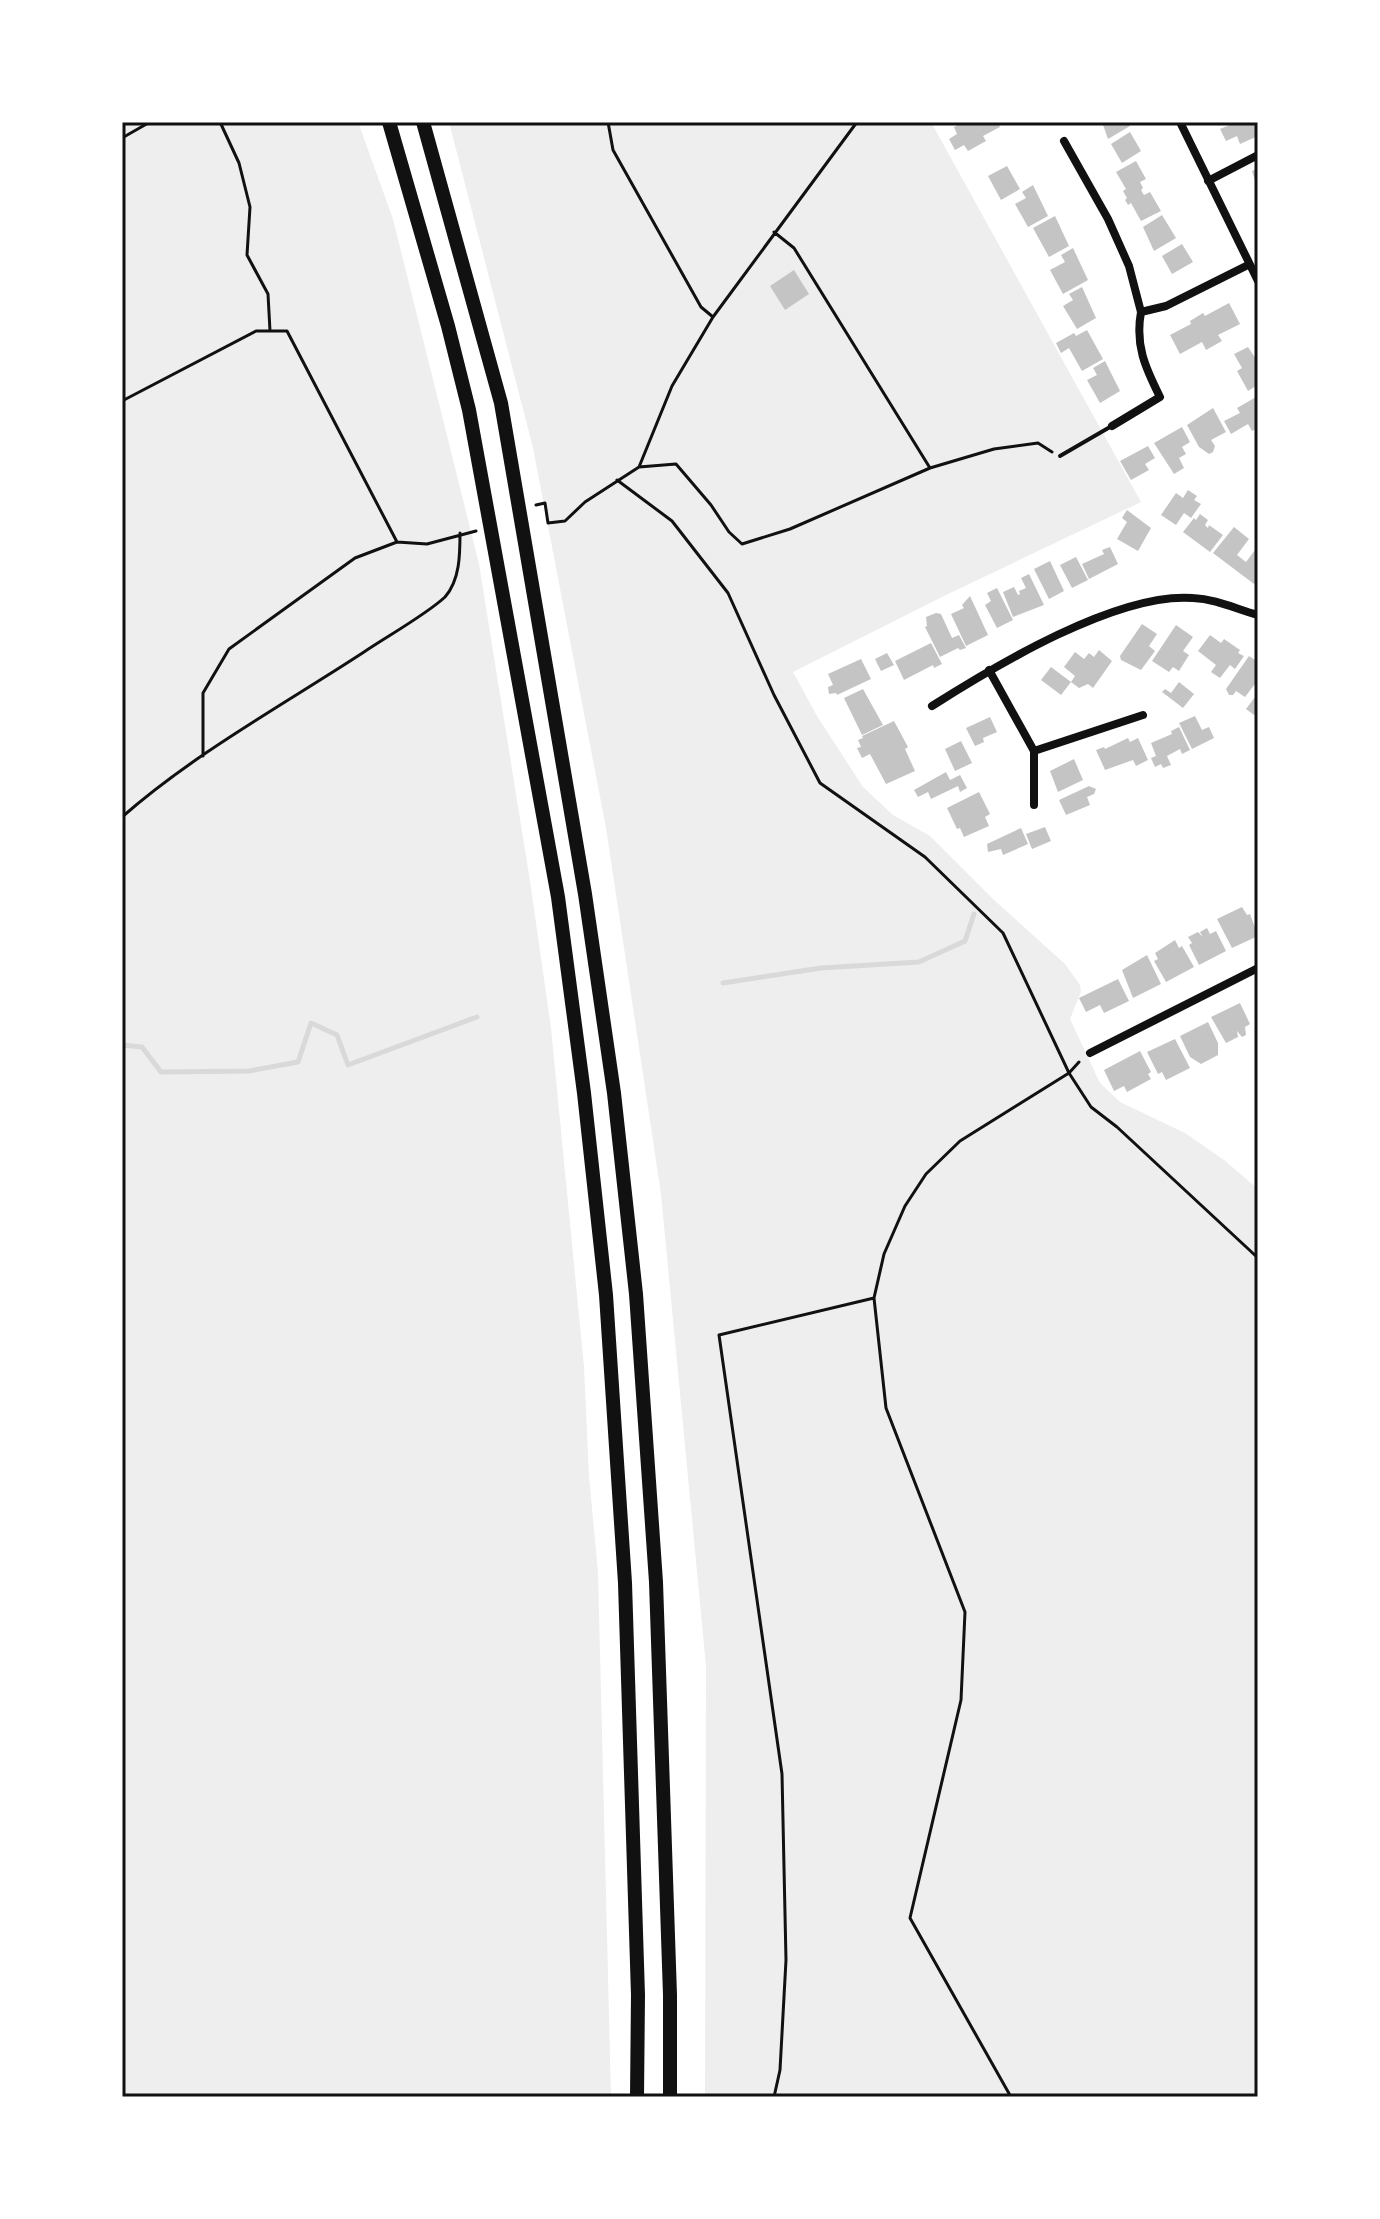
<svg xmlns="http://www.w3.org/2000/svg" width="1380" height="2219" viewBox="0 0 1380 2219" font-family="'Noto Sans',sans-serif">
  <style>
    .green { fill: #eee }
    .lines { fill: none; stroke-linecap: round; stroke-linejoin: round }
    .stream { stroke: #d9d9d9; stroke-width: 5 }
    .building { fill: #c4c4c4 }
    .path { stroke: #111; stroke-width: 3 }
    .service { stroke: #111; stroke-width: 4 }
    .minor { stroke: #111; stroke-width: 8 }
    .trunk { stroke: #111; stroke-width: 14 }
    .neatline { fill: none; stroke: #111; stroke-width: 3 }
  </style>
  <rect width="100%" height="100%" fill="#fff"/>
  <path class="green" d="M122,122H358L393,219L479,564L530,881L551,1028L584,1367L589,1476L598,1573L611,2097H122Z
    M449,122H931L1141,502L946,595L793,672L817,716L863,787L893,815L930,836L993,899L1065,964L1080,985L1081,992L1070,1019L1100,1083L1120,1102L1185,1133L1224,1160L1258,1189V2097H705L706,1666L661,1194L606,828L533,448Z"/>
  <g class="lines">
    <path class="stream" d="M723,983L821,968L919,962L965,941L974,914
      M122,1045L142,1047L161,1072L249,1071L298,1062L311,1023L337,1035L348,1065L477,1017"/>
  </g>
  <path class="building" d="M963,122H998L1000,127L983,136L986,141L968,151L964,145L955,150L949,139L957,134L954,127Z
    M1102,122H1128L1130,126L1108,139Z
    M1237,122H1258V136L1240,144L1237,136L1226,141L1220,129Z
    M1130,132L1141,151L1122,163L1111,144Z
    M1136,161L1146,179L1140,182L1143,188L1141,190L1144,195L1150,192L1161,211L1141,221L1131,203L1128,205L1125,200L1127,198L1123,191L1126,189L1116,172Z
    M1007,166L1020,189L1001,200L988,176Z
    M1258,168V190L1252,171Z
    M1033,185L1048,216L1028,227L1015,204L1026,198L1022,192Z
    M1162,215L1176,238L1154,251L1143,227Z
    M1055,216L1069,246L1049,257L1033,228Z
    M1182,244L1193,262L1172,274L1162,256Z
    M1073,248L1088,280L1063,294L1050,270L1065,262L1061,255Z
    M794,270L809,294L785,310L770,286Z
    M1082,287L1096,318L1077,329L1063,306L1073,300L1069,294Z
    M1229,303L1240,324L1218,335L1222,341L1206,350L1202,342L1180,354L1170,335L1191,324L1190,321L1203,313L1205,316Z
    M1087,330L1103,359L1082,371L1069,348L1061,353L1056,343L1074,333L1076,336Z
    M1248,347L1258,362V390L1256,386L1248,391L1237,371L1242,368L1234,354Z
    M1105,361L1120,391L1100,403L1087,380L1097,375L1093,368Z
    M1256,397L1258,428L1252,431L1248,424L1231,434L1224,421L1240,413L1237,408Z
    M1213,408L1226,432L1211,440L1215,446L1213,452L1209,454L1199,447L1187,425Z
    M1182,427L1190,442L1182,447L1186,454L1179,458L1184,468L1174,474L1154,443Z
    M1148,446L1155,458L1145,464L1149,470L1131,480L1120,461Z
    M1188,490L1197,496L1194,500L1201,504L1191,518L1184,513L1176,525L1161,515L1176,493L1183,498Z
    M1127,510L1151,528L1138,551L1117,539L1127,522L1122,518Z
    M1200,514L1208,520L1205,525L1208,528L1209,525L1223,535L1210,552L1183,532L1194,518L1196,520Z
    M1234,527L1249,539L1237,555L1246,562L1258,546V579L1254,584L1213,553Z
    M1110,547L1118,564L1089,579L1082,564L1104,554L1102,550Z
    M1076,557L1088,580L1072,588L1060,565Z
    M1050,561L1064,591L1049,599L1034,569Z
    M1029,574L1044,605L1013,617L1003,592L1014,587L1018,595L1020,594L1019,591L1026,588L1021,578Z
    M997,588L1013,620L997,628L985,605L991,601L987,593Z
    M970,596L988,635L966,646L951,614L964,608L962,605Z
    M936,613L941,614L952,638L959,635L966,648L960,650L958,648L940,657L925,627L927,626L926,617Z
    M1142,624L1157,634L1149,646L1155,651L1141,670L1121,660L1120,656Z
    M1176,625L1193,637L1183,651L1189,655L1179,671L1173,667L1169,672L1152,661Z
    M1210,635L1221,643L1224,639L1240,650L1238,653L1244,656L1235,669L1230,665L1220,678L1211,672L1216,665L1198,651Z
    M931,643L942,664L934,668L933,665L904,680L895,661Z
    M1099,650L1112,661L1093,688L1088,684L1079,688L1071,682L1075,676L1064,667L1075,652L1084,659L1089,653L1094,657Z
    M887,653L894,665L881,671L875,659Z
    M1249,656L1258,662V680L1245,697L1236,691L1233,695H1229L1226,689Z
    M861,659L871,679L837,695L836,693L829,694L828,687L833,685L828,674Z
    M1051,667L1071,682L1061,695L1041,680Z
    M1179,682L1194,694L1183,708L1162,692L1165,689L1171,693Z
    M863,689L883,725L862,735L844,698Z
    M1258,693V709L1254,715L1246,709Z
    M1195,716L1202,730L1209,727L1214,738L1192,749L1179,723Z
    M990,717L997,732L983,738L984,742L975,746L966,728Z
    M894,721L908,747L905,749L915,771L886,784L870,754L862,758L857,748L861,747L858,740L863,738L862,736Z
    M1179,727L1190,750L1182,754L1180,749L1167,756L1171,765L1163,768L1161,764L1155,767L1151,758L1156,756L1151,743L1172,734L1171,731Z
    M1128,738L1130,742L1138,738L1148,760L1136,766L1133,760L1105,770L1096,750L1104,747L1105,749Z
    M961,741L972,763L955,771L945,749Z
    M1074,759L1083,780L1058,792L1050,771Z
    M946,772L950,780L960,775L967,788L960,792L958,786L931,799L928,792L918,797L914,790Z
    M1089,786L1096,789L1094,794L1087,797L1090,805L1066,815L1059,800Z
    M979,792L990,814L985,817L989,826L964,837L960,828L957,829L947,808Z
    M1045,827L1051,841L1032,849L1026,834Z
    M1021,828L1028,844L1003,855L1001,849L988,852L987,844Z
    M1242,907L1247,915L1250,914L1258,936L1232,948L1217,919Z
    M1207,928L1210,934L1216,931L1226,951L1199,965L1189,945L1192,943L1188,937L1198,932L1203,937L1200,932Z
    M1175,940L1179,948L1182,946L1194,967L1166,982L1154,961L1158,959L1155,953Z
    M1147,955L1161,984L1133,998L1122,970Z
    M1118,979L1129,1001L1104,1013L1100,1005L1086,1012L1079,998Z
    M1240,1003L1250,1024L1245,1027L1246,1035L1242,1037L1237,1031L1238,1037L1226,1043L1211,1017Z
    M1208,1022L1218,1043V1055L1201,1064L1190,1057L1180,1036Z
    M1175,1039L1190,1068L1166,1080L1162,1072L1158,1074L1147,1052Z
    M1140,1051L1151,1072L1148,1074L1151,1079L1127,1092L1124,1086L1114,1091L1104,1070Z"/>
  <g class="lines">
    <path class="path" d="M220,122L239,163L250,207L247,255L268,294L270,331
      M608,122L613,150L701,307L713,317
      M122,138L150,122
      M774,232L794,248L930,468
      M122,401L256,331H287L397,542
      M639,467L676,464L711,505L729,532L742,544L790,529L930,468L994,449L1038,443L1052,452
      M617,480L672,521L728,593L774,695L820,783L925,857L1003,933L1069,1073L1091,1107L1117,1127L1258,1258
      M536,505L545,503L548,523L565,521L585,502L639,467L672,386L713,317L857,122
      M203,756V693L229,649L355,558L397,542L427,544L476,531
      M122,817C195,753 283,705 364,652C386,637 427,614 445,597C460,580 460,554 460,533
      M774,2097L780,2070L786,1960L782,1774L719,1335L874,1298
      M1011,2097L910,1918L961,1700L965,1612L886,1408L874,1298L884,1254L905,1206L926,1174L960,1141L1069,1073L1079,1062"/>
    <path class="service" d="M1060,456L1110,427"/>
    <path class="minor" d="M1180,122L1258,281
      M1064,141L1108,219L1129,266L1141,312
      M1208,181L1258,155
      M1112,426L1160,397C1145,367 1135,345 1141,312L1166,306L1248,265
      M989,670L1034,751V805
      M932,706C995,666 1117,592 1193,598C1216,599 1236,609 1258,615
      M1034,751L1143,715
      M1090,1053L1258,968"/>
    <path class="trunk" d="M389,122L448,326L469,410L558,897L584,1093L606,1295L625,1583L638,1995L637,2097
      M423,122L501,403L585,894L614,1093L636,1294L656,1582L670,1995V2097"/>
  </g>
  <rect width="1380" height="2219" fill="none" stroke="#ffffff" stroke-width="248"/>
  <rect x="124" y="124" width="1132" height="1971" class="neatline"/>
</svg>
